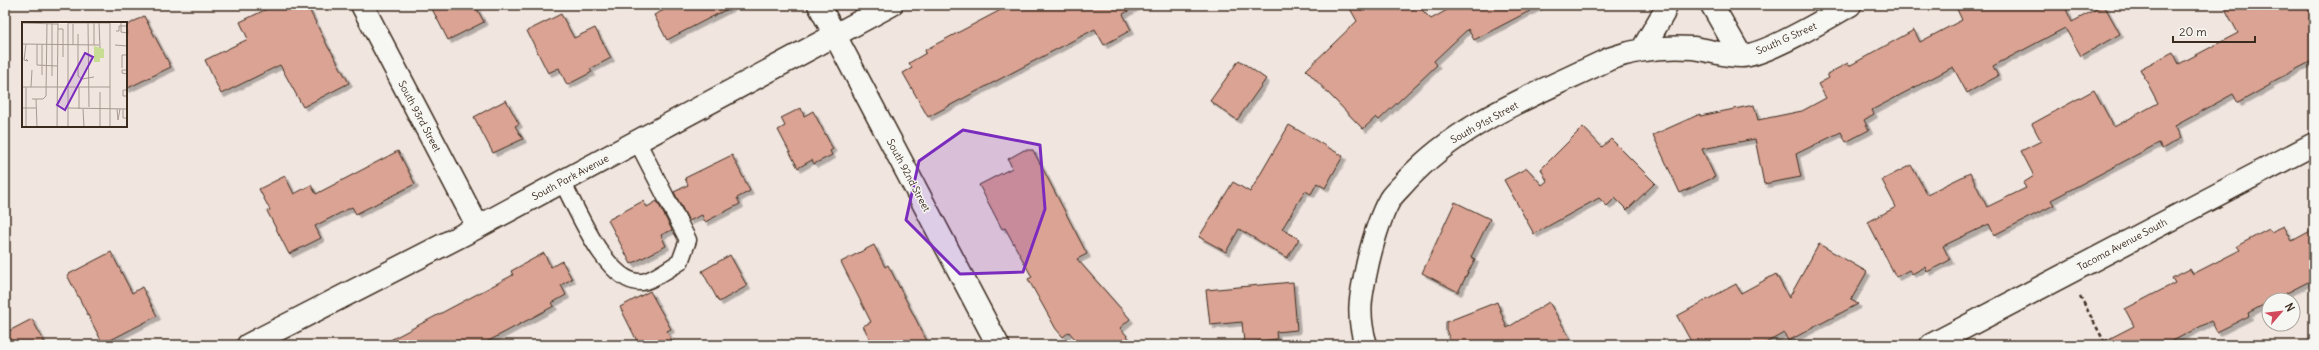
<svg xmlns="http://www.w3.org/2000/svg" width="2319" height="350" viewBox="0 0 2319 350" font-family="Delius,sans-serif">
  <style>
    .building { fill: #daa393; stroke: #3b2a1e; filter: url(#shadow) }
    .lines { fill: none; stroke-linecap: round; stroke-linejoin: round }
    .service-casing { stroke: #3b2a1e; stroke-width: 19 }
    .minor-casing { stroke: #3b2a1e; stroke-width: 25 }
    .path { stroke: #3b2a1e; stroke-width: 2.5; stroke-dasharray: 4 3; stroke-linecap: butt }
    .service { stroke: #f6f6f2; stroke-width: 16 }
    .minor { stroke: #f6f6f2; stroke-width: 22 }
    .marked { fill: #7b2cbf; fill-opacity: 0.2; stroke: #7b2cbf; stroke-width: 3; stroke-linejoin: round }
    .labels { text-anchor: middle; stroke-width: 3; stroke-linejoin: round; paint-order: stroke }
    .street-label { font-size: 10px; fill: #3b2a1e; stroke: #f6f6f2 }
    .inset-road { fill: none; stroke: #a89a92; stroke-width: 1 }
    .view { fill: #7b2cbf; fill-opacity: 0.15; stroke: #7b2cbf; stroke-width: 2 }
    .inset-edge { fill: none; stroke: #3b2a1e; stroke-width: 2 }
  </style>
  <defs>
    <filter id="shadow"><feDropShadow dx="3.5" dy="3.5" stdDeviation="0" flood-color="#0004"/></filter>
  </defs>
  <rect width="100%" height="100%" fill="#f0e5df"/>
  <filter id="ink" filterUnits="userSpaceOnUse"><feTurbulence type="fractalNoise" baseFrequency=".025" numOctaves="2"/><feDisplacementMap in="SourceGraphic" scale="8" xChannelSelector="R" yChannelSelector="G"/><feConvolveMatrix kernelMatrix="1 2 1 2 8 2 1 2 1" color-interpolation-filters="sRGB"/></filter>
  <g filter="url(#ink)">
    <path class="building" d="M275,5H307L329,49H330L349,83L303,107L280,65L221,94L205,60L248,39L240,22Z
      M430,5H475L484,22L448,40Z
      M674,5H735L667,40L654,15Z
      M1010,5H1139L1123,14L1131,30L1104,45L1095,29L928,117L903,73L912,68L909,63L926,53L925,50Z
      M1348,5H1417L1431,19L1456,5H1541L1474,40L1468,29L1434,61L1437,65L1379,120L1376,117L1363,129L1306,70L1357,21Z
      M1955,5H2064L2072,22L2104,5L2120,34L2081,56L2065,28L1993,66L1998,76L1967,93L1953,67L1872,110L1874,114L1864,120L1869,130L1846,142L1841,132L1796,154L1801,177L1764,184L1755,139L1702,149L1715,177L1680,193L1653,135L1700,114V116L1754,105L1758,120L1802,111L1826,98L1818,84L1829,78L1827,74L1848,63L1849,66L1914,30L1920,42L1962,20Z
      M2223,5H2308L2314,16V60L2270,83V85L2238,103L2233,94L2175,126L2181,138L2162,149L2159,143L2051,200L2054,205L1994,235L1989,224L1943,246L1950,260L1927,272L1925,267L1912,274L1909,270L1896,277L1868,222L1896,207L1882,180L1911,165L1927,194L1970,173L1987,207L2026,188L2023,183L2034,176L2021,151L2041,141L2032,124L2094,90L2114,127L2158,103L2140,69L2173,52L2179,64L2238,33Z
      M561,14L574,38L595,28L611,58L590,69L592,72L567,85L559,68L548,73L527,31Z
      M144,16L171,67L126,89V26Z
      M1239,60L1266,79L1237,120L1210,101Z
      M506,100L519,124L515,126L523,139L493,153L474,117Z
      M801,108L804,116L813,111L833,149L830,151L832,155L814,164L812,160L798,168L778,130L785,126L781,118Z
      M1289,125L1343,156L1325,188L1317,183L1311,194L1305,191L1282,229L1299,239L1287,258L1239,229L1226,252L1199,237L1233,182L1250,192Z
      M1583,127L1602,147L1611,139L1655,183L1627,210L1615,198L1607,206L1599,198L1534,234L1504,180L1527,168L1542,185L1547,181L1541,169Z
      M1024,150H1033L1087,254L1077,259L1130,319L1120,328L1135,345H1080L1069,332L1063,337L1056,329L1028,279L1032,277L1005,228L1002,229L979,185L1012,168L1008,159Z
      M398,151L415,184L356,214L352,207L315,226L321,238L289,254L267,211L270,210L259,189L285,176L294,194L311,185L316,194Z
      M732,155L750,191L737,198L740,204L705,222L702,215L689,221L674,192L688,185L685,178Z
      M643,201L647,207L657,201L672,230L661,235L666,246L631,264L608,220Z
      M1455,202L1490,219L1471,257L1475,259L1458,292L1422,273Z
      M2284,226L2292,241L2314,229V279L2273,300H2269V302L2248,313L2249,316L2217,332L2211,321L2165,345H2097L2134,326L2125,309L2175,283L2172,278L2190,269L2193,274L2240,250L2237,246L2269,229L2271,232Z
      M1819,244L1867,272L1851,300L1858,304L1788,341L1784,333L1762,345H1693L1677,316L1736,284L1741,293L1776,274L1789,298Z
      M874,245L885,267L888,265L929,345H873L863,326L871,322L841,262Z
      M111,252L132,293L142,287L157,316L103,344L67,275Z
      M544,253L551,267L562,261L572,279L561,285L566,295L552,303L554,306L481,345H381L513,275L511,271Z
      M730,255L747,286L719,302L702,271Z
      M1293,282L1297,330L1276,332L1277,339L1244,343L1242,322L1210,325L1206,290Z
      M650,291L671,329L667,331L674,345H639L620,307Z
      M1497,302L1507,328L1549,302L1574,345H1452L1446,330V322Z
      M32,319L46,345H5V333Z"/>
    <g class="lines">
      <defs>
        <path id="service" d="M562,181C576,207 607,285 642,282C652,281 671,267 680,262L688,240L637,141"/>
        <path id="minor" d="M362,5L478,227
          M819,5L998,345
          M1712,5L1741,56
          M1642,50L1663,14L1666,5
          M248,345L478,227L891,5
          M1366,345C1356,313 1361,294 1368,262C1373,241 1379,218 1390,199C1394,193 1401,187 1406,181C1459,122 1539,93 1609,59C1636,49 1664,46 1693,48C1709,50 1725,56 1741,56C1764,56 1828,18 1850,5
          M1931,345L2314,144"/>
      </defs>
      <use href="#service" class="service-casing"/>
      <use href="#minor" class="minor-casing"/>
      <path class="path" d="M2080,296L2106,345"/>
      <use href="#service" class="service"/>
      <use href="#minor" class="minor"/>
    </g>
  </g>
  <path class="marked" d="M963,130L1040,145L1045,209L1023,272L960,274L906,220L919,161Z"/>
  <g class="labels">
    <g class="street-label">
      <text transform="translate(1786 38) rotate(-24)" y="4">South G Street</text>
      <text transform="translate(420 116) rotate(62)" y="4">South 93rd Street</text>
      <text transform="translate(1484 122) rotate(-29)" y="4">South 91st Street</text>
      <text transform="translate(909 175) rotate(62)" y="4">South 92nd Street</text>
      <text transform="translate(570 177) rotate(-28)" y="4">South Park Avenue</text>
      <text transform="translate(2122 244) rotate(-28)" y="4">Tacoma Avenue South</text>
    </g>
  </g>
  <g transform="translate(22 22)">
    <rect width="105" height="105" fill="#f0e5df"/>
    <path d="M72,24L82,27V36H78V40H72Z" fill="#c8dd93"/>
    <path class="inset-road" d="M66,0L67,85M77,0L78,26M0,1L36,2M46,1H88M72,1V23M99,1V10L105,11M36,7H41V35M94,9H97V4H105M56,12V54L60,57L72,55M0,22L77,23M15,22V43L35,44M20,22V53M51,23V2M93,23L105,24M4,37L6,39L2,38L4,22M100,46V33H105M105,48H100V51L105,52M30,54V0M0,65H88M9,65L10,48M57,65V87M105,68H101V74H105M10,77H21L24,74L25,0M14,77L15,105M0,86H14M46,86L105,87M61,87L62,105M95,87L96,98L98,87M101,87V96H105M4,105V65M35,105L36,0M46,105V0M78,105V70M88,105V0"/>
    <path class="view" d="M63,31L71,35L43,88L35,83Z"/>
    <rect width="105" height="105" class="inset-edge"/>
  </g>
  <rect width="2319" height="350" fill="none" stroke="#f6f6f2" stroke-width="20"/>
  <rect x="10" y="10" width="2299" height="330" fill="none" stroke="#3b2a1e" stroke-width="1.5" filter="url(#ink)"/>
  <g transform="translate(2281 312) rotate(62)"><circle r="19" fill="#f6f6f2" stroke="#aba49d"/>
  <path d="M0-3L7 15L0 10L-7 15Z" fill="#d1495b"/>
  <text y="-6" font-size="11" font-weight="bold" text-anchor="middle" fill="#3b2a1e">N</text>
  </g>
  <path d="M2173 36v6h82v-6" fill="none" stroke="#3b2a1e" stroke-width="2"/>
  <text x="2179" y="36" font-size="12" fill="#3b2a1e" stroke="#f6f6f2" stroke-width="3" paint-order="stroke">20 m</text>
</svg>
